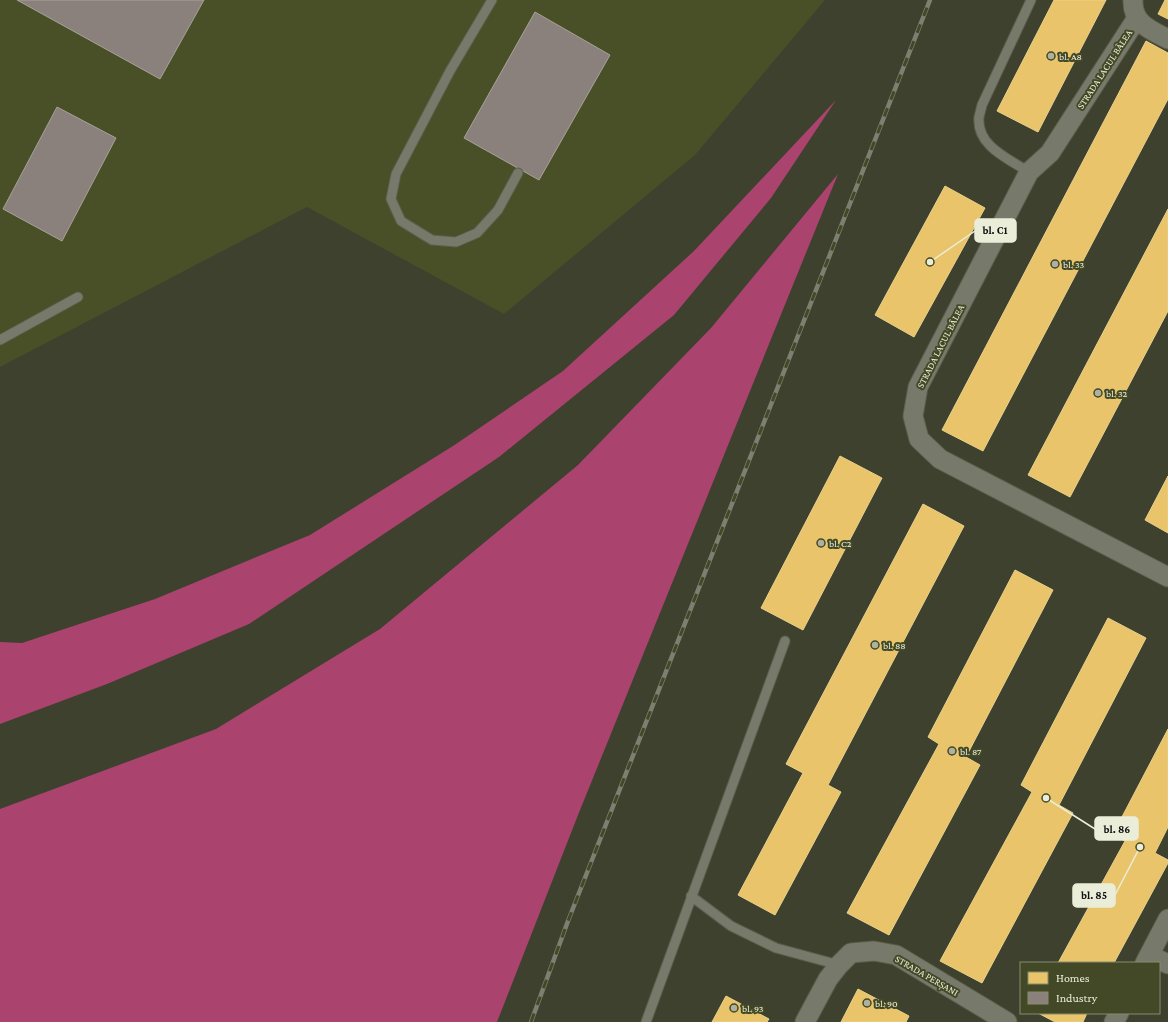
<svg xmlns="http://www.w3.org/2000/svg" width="1168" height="1022" viewBox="0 0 1168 1022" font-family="'Crimson Pro',serif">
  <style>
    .built { fill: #494f27 }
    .forest { fill: #ab436f }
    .homes { fill: #e9c46a; stroke: #e9d18b }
    .industry { fill: #8a817c; stroke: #a7a298 }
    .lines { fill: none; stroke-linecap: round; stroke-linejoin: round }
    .service-casing { stroke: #5c5e4d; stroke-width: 11 }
    .minor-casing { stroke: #5c5e4d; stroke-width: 21 }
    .service { stroke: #777a6a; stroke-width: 9 }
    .minor { stroke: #777a6a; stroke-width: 19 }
    .rail-casing { stroke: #7d8071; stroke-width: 4.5 }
    .rail { stroke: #434926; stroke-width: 3; stroke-dasharray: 9; stroke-linecap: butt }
    .poi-dot { fill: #aeb19d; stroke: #434926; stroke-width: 1.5 }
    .labels { text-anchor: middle; stroke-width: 4; stroke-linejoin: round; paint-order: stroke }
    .poi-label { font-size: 10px; fill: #eaeed9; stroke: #434926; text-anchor: start }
    .street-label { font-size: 10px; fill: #eaeed9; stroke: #434926 }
    .leader { fill: none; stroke: #eaeed9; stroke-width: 1.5 }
    .callout-dot { fill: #eaeed9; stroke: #434926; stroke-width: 1.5 }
    .callout { fill: #eaeed9; stroke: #eaeed9; stroke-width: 1.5 }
    .callout-label { font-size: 11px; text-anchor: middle; font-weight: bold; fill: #111 }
  </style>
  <rect width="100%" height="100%" fill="#3e412e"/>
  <path class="built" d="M0,0H825L695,155L504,314L307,207L0,367Z"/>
  <path class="forest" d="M836,100L771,198L674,315L499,457L249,624L107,684L0,724V642L22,643L155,599L310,535L453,446L563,371L694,251Z
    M838,174L578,815L497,1022H0V809L216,729L380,629L578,465L711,328Z"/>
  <path class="homes" d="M1054,0H1106L1038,132L997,111Z
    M1165,0H1168V19L1158,14Z
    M1146,41L1168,53V99L983,451L942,430Z
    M945,186L985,208L914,337L875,315Z
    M1168,209V311L1070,497L1028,475Z
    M840,456L882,478L803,630L761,608Z
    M1168,476V533L1145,520Z
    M923,504L964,526L828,785L841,792L775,915L738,895L803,773L786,764Z
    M1015,570L1053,590L966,757L980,765L889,935L847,913L939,744L928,737Z
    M1108,618L1146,638L1059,805L1073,813L982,983L940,961L1032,792L1021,785Z
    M1168,729V827L1155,853L1168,860V863L1114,963H1058L1125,841L1113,834Z
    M858,989L909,1016L906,1022H841Z
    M726,996L769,1019L767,1022H712Z
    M1038,1013H1087L1083,1022H1055Z"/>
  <path class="industry" d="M17,0H204L160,79Z
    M535,12L610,55L539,180L464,138Z
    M57,107L116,138L62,241L3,209Z"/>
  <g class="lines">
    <defs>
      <path id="service" d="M492,0L450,71L396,174L391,199L401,221L432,240L456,242L477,233L498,210L518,173
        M1029,172C1009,159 976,146 979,117C980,113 981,109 982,105L1031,0
        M0,340L78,297
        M691,896L731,926L776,948L839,965
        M646,1022L785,641"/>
      <path id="minor" d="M1133,0C1132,23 1150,30 1168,39
        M1137,18L1050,153L1029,172L918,387L913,416L919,439L940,459L1168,577
        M1149,955L1168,964
        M1145,963L1168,919
        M805,1022L828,979L839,965L851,953L874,951L896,955L1007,1022
        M1114,1022L1119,1013"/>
    </defs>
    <use href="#service" class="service-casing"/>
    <use href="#minor" class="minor-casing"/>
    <use href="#service" class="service"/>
    <use href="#minor" class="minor"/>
    <defs>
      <path id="rail" d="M531,1022L568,921L930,0"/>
    </defs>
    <use href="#rail" class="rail-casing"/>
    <use href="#rail" class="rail"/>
  </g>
  <g class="poi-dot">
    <circle cx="1051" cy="56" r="4"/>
    <circle cx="1055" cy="264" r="4"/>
    <circle cx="1098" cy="393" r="4"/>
    <circle cx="821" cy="543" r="4"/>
    <circle cx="875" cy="645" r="4"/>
    <circle cx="952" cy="751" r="4"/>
    <circle cx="867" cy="1003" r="4"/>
    <circle cx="734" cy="1008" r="4"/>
  </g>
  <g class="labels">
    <g class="poi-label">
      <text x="1059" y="60">bl. A8</text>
      <text x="1063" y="268">bl. 33</text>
      <text x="1106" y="397">bl. 32</text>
      <text x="829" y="547">bl. C2</text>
      <text x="883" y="649">bl. 88</text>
      <text x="960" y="755">bl. 87</text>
      <text x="875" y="1007">bl. 90</text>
      <text x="742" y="1012">bl. 93</text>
    </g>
    <g class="street-label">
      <text transform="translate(1104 69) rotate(-57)" y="4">STRADA LACUL BÂLEA</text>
      <text transform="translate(940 346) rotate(-63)" y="4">STRADA LACUL BÂLEA</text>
      <text transform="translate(927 975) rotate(30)" y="4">STRADA PERȘANI</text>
    </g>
  </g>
  <path class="leader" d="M930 262L975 231M1046 798L1095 829M1140 847L1115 895"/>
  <g class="callout-dot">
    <circle cx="930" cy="262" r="4"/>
    <circle cx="1046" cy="798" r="4"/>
    <circle cx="1140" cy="847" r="4"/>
  </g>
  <g class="callout">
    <rect x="975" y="219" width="41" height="23" rx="4"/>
    <rect x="1095" y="817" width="43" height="23" rx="4"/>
    <rect x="1073" y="884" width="42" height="23" rx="4"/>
  </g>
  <g class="callout-label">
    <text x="995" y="234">bl. C1</text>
    <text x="1117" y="833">bl. 86</text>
    <text x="1094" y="899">bl. 85</text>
  </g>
  <rect x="1020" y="962" width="140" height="52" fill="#434926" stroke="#868b6e"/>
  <rect x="1028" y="972" width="20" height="12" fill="#e9c46a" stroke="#868b6e"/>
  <text x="1056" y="982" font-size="12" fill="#eaeed9">Homes</text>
  <rect x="1028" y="992" width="20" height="12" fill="#8a817c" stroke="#868b6e"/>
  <text x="1056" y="1002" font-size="12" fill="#eaeed9">Industry</text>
</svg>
